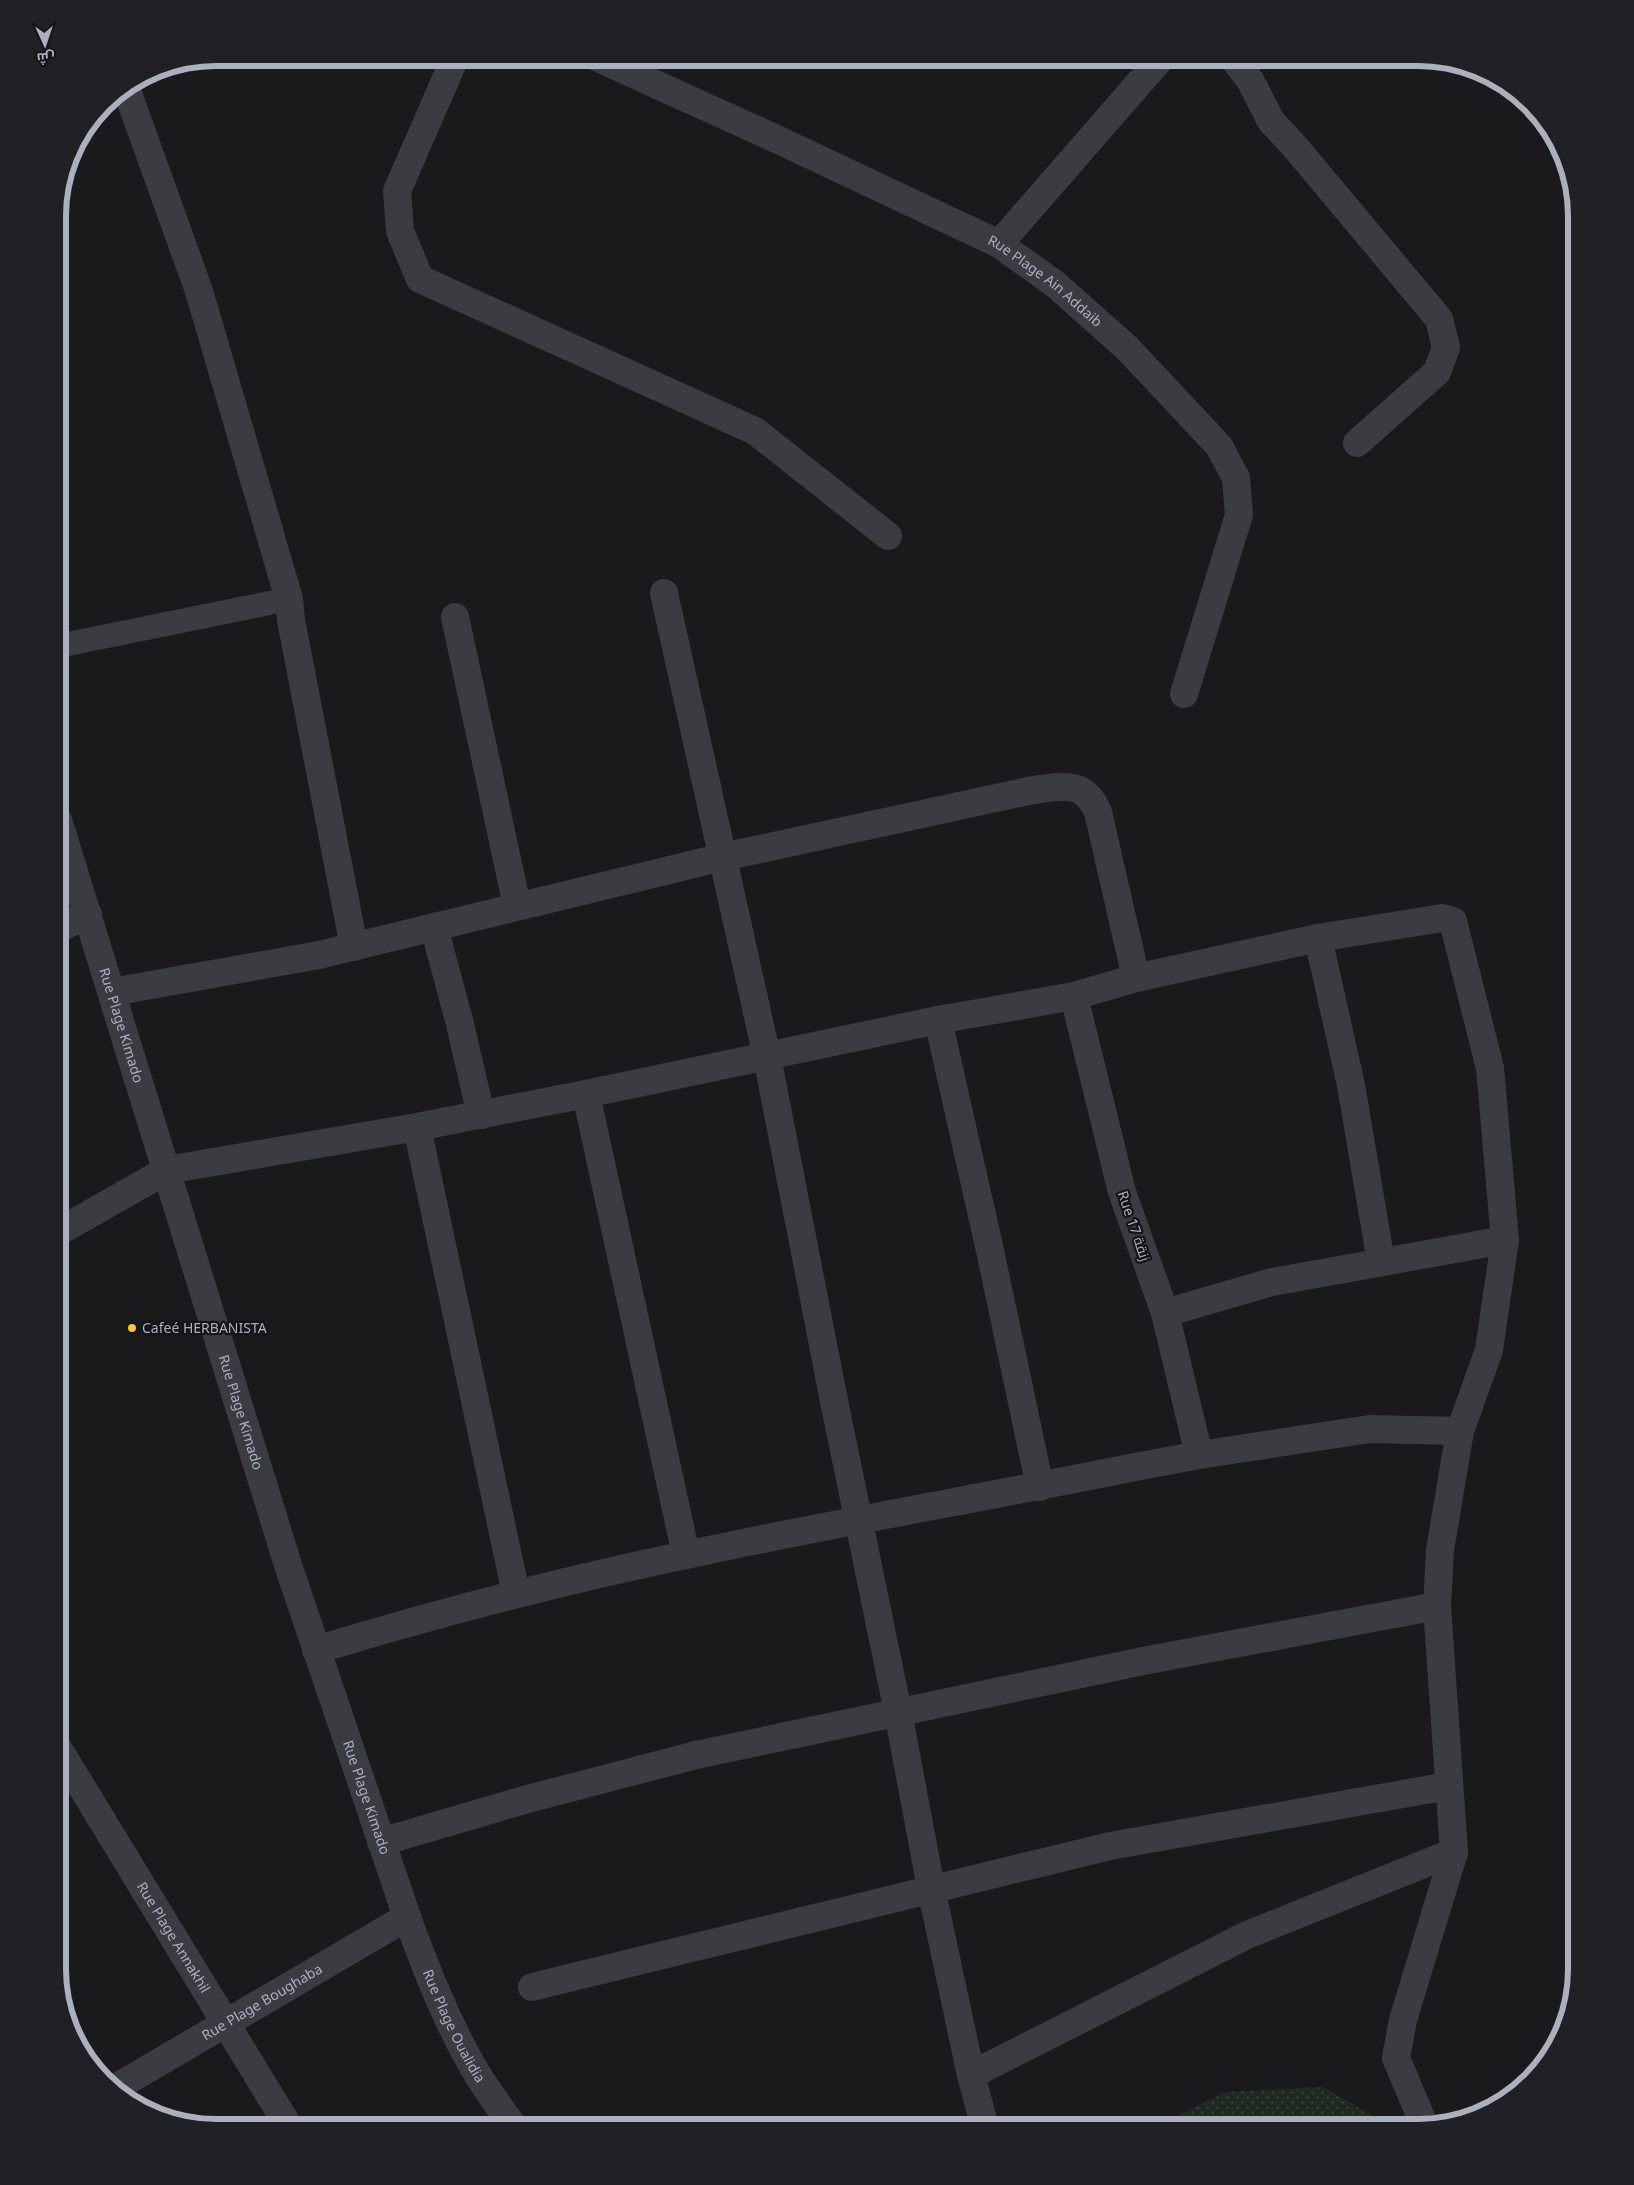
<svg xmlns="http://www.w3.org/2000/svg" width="1634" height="2185" viewBox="0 0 1634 2185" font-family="'Noto Sans',Cairo,sans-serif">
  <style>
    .grass { fill: url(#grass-dots) }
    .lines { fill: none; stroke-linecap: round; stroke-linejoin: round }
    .service { stroke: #3b3c42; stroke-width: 24 }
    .minor { stroke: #3b3c42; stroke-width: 28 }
    .tertiary { stroke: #3b3c42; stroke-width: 28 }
    .poi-dot { fill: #ffc730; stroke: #151518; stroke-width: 2 }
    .labels { text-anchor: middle; stroke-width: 4.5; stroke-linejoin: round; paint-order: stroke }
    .street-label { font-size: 14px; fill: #acb0bd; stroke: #151518 }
    .poi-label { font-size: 14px; fill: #acb0bd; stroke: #151518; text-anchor: start }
    .rim { fill: none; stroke: #acb0bd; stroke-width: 6 }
  </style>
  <defs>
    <pattern id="grass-dots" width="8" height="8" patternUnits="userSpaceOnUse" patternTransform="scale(1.25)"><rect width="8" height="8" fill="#202921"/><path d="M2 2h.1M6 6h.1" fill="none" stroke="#3e463f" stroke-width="1.8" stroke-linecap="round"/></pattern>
  </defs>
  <rect width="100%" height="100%" fill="#1a1a1d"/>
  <path class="grass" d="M1323,2087L1380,2120L1383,2127H1155L1225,2092Z"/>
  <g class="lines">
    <path class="service" d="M58,646L289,599"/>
    <g class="minor">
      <path d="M455,58L397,191L400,231L420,279L755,431L888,536"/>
      <path id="s1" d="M598,58L770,136L999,244L1055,284L1127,348L1219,446L1236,478L1239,515L1184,694"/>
      <path d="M1233,58L1250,80L1271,121L1296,148L1439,319L1446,347L1437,372L1357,443"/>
      <path d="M126,88L199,291L289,599L291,620L354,947"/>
      <path d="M999,244L1161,58"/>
      <path d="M664,593L767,1057L834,1401L898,1712L931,1888L971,2075L985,2127"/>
      <path d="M455,617L517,906"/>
      <path d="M434,927L460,1024L481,1115"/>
      <path d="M58,929L88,914"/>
      <path d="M1318,938L1351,1085L1381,1262"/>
      <path d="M112,992L319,955L723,857L1033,790C1062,787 1084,779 1098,812L1136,978"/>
      <path d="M1074,996L1122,1192L1165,1313L1199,1455"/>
      <path d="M938,1020L989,1246L1040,1487"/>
      <path d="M586,1094L686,1555"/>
      <path d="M417,1127L516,1594"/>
      <path d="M58,1232L167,1170L417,1127L586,1094L938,1020L1074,996L1136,978L1318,938L1430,920L1442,918L1453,921L1490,1068L1505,1240L1489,1350L1460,1431L1440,1550L1437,1606L1454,1852L1403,2020L1396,2058L1425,2127"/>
      <path d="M1165,1313L1272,1282L1505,1240"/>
      <path d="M316,1650C438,1613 561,1581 686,1555C833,1523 982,1498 1130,1468L1199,1455L1370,1429L1460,1431"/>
      <path id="s2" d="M58,1748L289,2127"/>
      <path d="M381,1842L524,1800L696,1755L1143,1661L1437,1606"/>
      <path d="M532,1987L1110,1846L1448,1786"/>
      <path d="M971,2075L1247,1935L1454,1852"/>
      <path id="s3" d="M117,2087L407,1917"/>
    </g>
    <path class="tertiary" id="s4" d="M58,820L288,1565L407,1917C426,1969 446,2020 473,2067C485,2088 500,2108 514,2127"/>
  </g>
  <circle class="poi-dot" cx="132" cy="1328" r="5"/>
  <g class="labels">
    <g class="street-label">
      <text dy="5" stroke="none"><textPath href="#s1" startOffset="501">Rue Plage Ain Addaib</textPath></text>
      <text dy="5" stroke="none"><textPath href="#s4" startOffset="215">Rue Plage Kimado</textPath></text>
      <text transform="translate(1134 1226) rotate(71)" y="5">Rue 17 زنقة</text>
      <text dy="5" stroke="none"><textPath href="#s4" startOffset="620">Rue Plage Kimado</textPath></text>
      <text dy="5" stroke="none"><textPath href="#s4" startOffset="1025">Rue Plage Kimado</textPath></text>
      <text dy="5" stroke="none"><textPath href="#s2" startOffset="222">Rue Plage Annakhil</textPath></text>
      <text dy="5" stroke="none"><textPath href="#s3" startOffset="168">Rue Plage Boughaba</textPath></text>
      <text dy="5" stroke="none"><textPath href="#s4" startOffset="1270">Rue Plage Oualidia</textPath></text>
    </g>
    <g class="poi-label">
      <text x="142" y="1333">Cafeé HERBANISTA</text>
    </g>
  </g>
  <path d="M0 0H1634V2185H0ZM216 66H1418A150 150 0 0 1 1568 216V1969A150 150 0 0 1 1418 2119H216A150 150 0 0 1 66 1969V216A150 150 0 0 1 216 66Z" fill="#212125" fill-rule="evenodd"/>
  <path class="rim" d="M216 66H1418A150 150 0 0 1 1568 216V1969A150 150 0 0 1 1418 2119H216A150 150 0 0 1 66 1969V216A150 150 0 0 1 216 66Z"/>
  <g transform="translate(45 45) rotate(177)" stroke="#151518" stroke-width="4" paint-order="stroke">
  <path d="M0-4L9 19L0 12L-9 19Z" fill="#acb0bd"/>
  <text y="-8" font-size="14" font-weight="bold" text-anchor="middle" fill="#acb0bd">ش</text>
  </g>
</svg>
